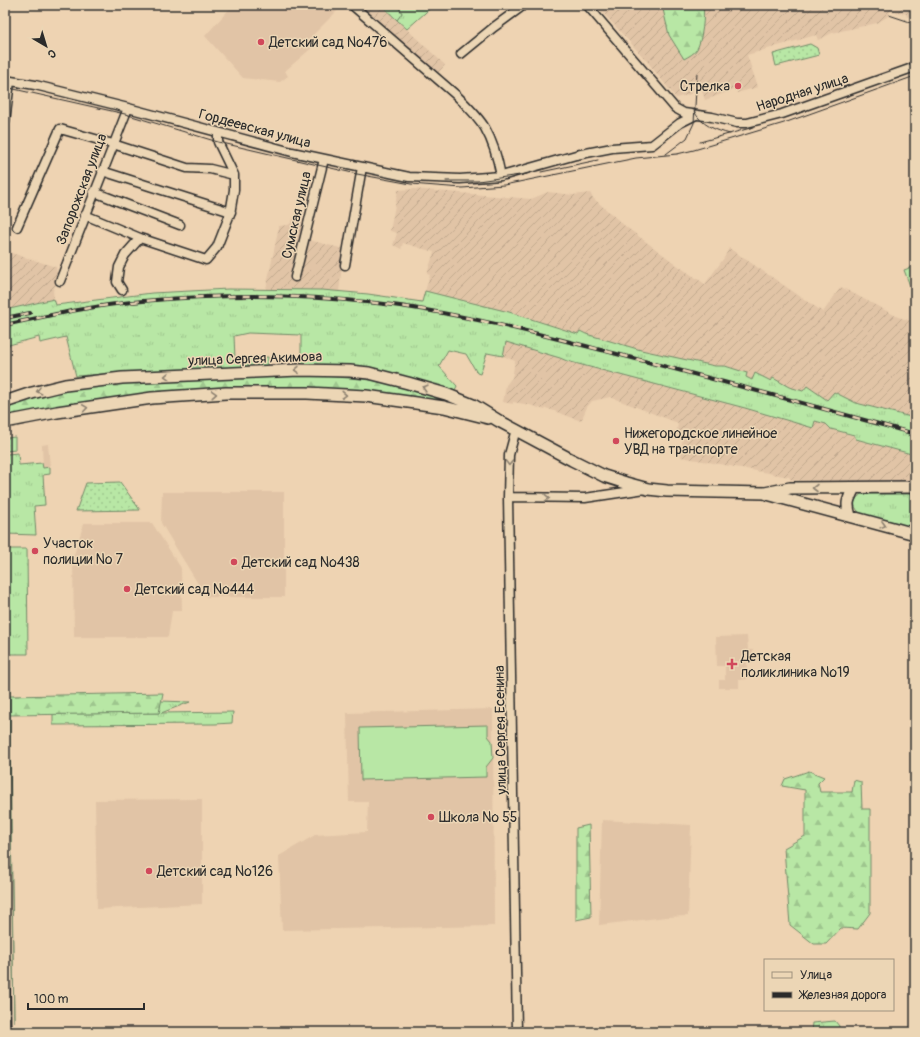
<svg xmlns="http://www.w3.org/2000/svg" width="920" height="1037" viewBox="0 0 920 1037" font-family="Pangolin,sans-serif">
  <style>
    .built { fill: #e1c4a6 }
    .industrial { fill: url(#industrial-furrows) }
    .grass { fill: url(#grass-tufts); stroke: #728968 }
    .forest { fill: url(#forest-firs); stroke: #728968 }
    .park { fill: url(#park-dots); stroke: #728968 }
    .pitch { fill: #b8e7a5; stroke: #728968 }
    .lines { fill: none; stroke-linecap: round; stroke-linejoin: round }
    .street-casing { stroke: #2b2b2b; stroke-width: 11 }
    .secondary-casing { stroke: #2b2b2b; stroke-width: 14 }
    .street { stroke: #ecd6b5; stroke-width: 8 }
    .secondary { stroke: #ecd6b5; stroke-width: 11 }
    .tram { stroke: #2b2b2b; stroke-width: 1 }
    .rail-casing { stroke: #2b2b2b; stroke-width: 4 }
    .rail { stroke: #ecd6b5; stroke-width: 2.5; stroke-dasharray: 8; stroke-linecap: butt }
    .oneway { stroke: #8c8070 }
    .poi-dot { fill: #d1495b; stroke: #ecd6b5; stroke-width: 1.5 }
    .labels { text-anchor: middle; stroke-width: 3; stroke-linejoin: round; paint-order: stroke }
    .poi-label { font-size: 14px; fill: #2b2b2b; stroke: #ecd6b5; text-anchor: start }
    .street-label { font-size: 14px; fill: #2b2b2b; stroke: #ecd6b5 }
  </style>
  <defs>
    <pattern id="industrial-furrows" width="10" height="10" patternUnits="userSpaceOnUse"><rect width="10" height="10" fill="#e1c4a6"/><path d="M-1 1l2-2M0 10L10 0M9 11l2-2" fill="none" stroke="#c1a98f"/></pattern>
    <pattern id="grass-tufts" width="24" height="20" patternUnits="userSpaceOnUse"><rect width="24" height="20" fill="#b8e7a5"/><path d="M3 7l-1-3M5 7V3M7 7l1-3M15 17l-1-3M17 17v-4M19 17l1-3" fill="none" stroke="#9ec68e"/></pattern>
    <pattern id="forest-firs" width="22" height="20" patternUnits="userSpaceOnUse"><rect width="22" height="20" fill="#b8e7a5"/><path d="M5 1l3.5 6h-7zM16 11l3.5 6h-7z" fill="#9ec68e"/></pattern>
    <pattern id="park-dots" width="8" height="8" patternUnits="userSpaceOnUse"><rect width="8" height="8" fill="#b8e7a5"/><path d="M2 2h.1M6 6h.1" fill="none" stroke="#9ec68e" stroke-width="1.8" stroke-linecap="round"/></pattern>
  </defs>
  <rect width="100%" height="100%" fill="#eed3b2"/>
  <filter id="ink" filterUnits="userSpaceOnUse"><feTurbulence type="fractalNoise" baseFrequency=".025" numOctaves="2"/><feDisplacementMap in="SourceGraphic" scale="8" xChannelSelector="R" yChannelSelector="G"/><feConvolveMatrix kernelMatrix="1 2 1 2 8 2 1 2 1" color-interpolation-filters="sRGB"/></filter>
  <g filter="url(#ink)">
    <path class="built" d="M233,5H343L309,39L315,45L285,71L288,76L280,82L243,78L205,36Z
      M48,444L50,467L43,468L42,445Z
      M162,492H284V597H206L161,523Z
      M84,523H152L181,568L182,611H172L168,637H74L73,558Z
      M747,636L748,650H753V662H747V679L739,680V688H719V680H725V666H717L716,637Z
      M493,709L494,926L282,930L279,856L315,835L367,832L368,802H349L347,713Z
      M202,799V904L97,909L95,800Z
      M602,820L691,825L688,916L666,917L599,925Z"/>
    <path class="industrial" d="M356,5H381L445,65L437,74Z
      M596,5H915V15L907,17L906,14L891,11L887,17L877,23L832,33L818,40L816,35L747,55L758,87L737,93L736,89L705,100L700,84H693L691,94L676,98L646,60Z
      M414,189L531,199L548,192L573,195L590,193L593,198L625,226L681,268L705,284L724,258L729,248L823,312L841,287L898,317L915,322V418L856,403L834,392L827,400L819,395L789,387L773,378L771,381L755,373L752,380L745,377L746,373L725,366H715L641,350L586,334L581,331L579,334L509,312L425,291L430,275L427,274L434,252L403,243L401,249L393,245L397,233L390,231L398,190Z
      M294,217L313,221L309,240L344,249L339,292L266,289L279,226L288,225L291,223Z
      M5,251L56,267L58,279L53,291L54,299L5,310Z
      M506,342L560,358L567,361L745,408L813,428L815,421L826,424L831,429L854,436L856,439L915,455V482L879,483L791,480L789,477L681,457L683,432L677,430L678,423L610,397L592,401L587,407L581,421L546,408L545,410L530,405L513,402V404L503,402L506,385L512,378L515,361L503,356Z"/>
    <path class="grass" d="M397,5H434L407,29L397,20L402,13Z
      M228,289L322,290L368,294L422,302L425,291L509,312L578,334L580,331L586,334L641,350L715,366H725L747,373L746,377L752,380L755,373L771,381L773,378L789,387L803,391L807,386L827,400L834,392L856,403L915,418V455L856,439L854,435L831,429L826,424L815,421L813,428L745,408L567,361L560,358L506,342L503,356L487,353L480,374L477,373L466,354L448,350L439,366L457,386L454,392L373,368L301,366V335L248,333L234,336L235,358L268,357V366L132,372L76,376L66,337L40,343L39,337L5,346V310L54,299L56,305L152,293Z
      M15,437V450L7,451V438Z
      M18,453L19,465L42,463L43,468L50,467V474L43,475L45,505L34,506L36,535L6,534L5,459L7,458V454Z
      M861,494H915V529L861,514C853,507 852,501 861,494Z
      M6,549H27L28,654H10V748L14,1022Z
      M161,701L190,702L161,713L233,712L232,723L215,724L53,725V714L159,713Z
      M835,1021L839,1026V1032H811L812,1023Z
      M309,1030V1032H216Z"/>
    <path class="forest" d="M381,5H397L402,13L397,20Z
      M662,5H703C705,16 702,40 697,49C694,54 689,56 684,59L669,35Z
      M301,374L372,380L446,398L444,404L286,388L5,418V406L70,388L118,382Z
      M163,693L159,713L10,715V696Z
      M809,771L824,777L818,783L820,792H852L854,780L861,782L862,809H870V913L858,929L841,928L826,944H814L790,925L784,848L805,836V790L782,786L785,779Z
      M589,825L591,917L576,920V828Z"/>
    <path class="park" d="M810,44L817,48L819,55L776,66L773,54Z
      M120,482L140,510L76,511L86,483Z"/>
    <path class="pitch" d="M915,266V299L904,270Z
      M488,725V736L492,741L493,758L486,767V777L361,780L360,728Z"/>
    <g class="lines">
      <defs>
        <path id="street" d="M587,5L675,108L684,113L712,117L737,123H747L782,114L915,67
          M461,54L494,27L524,5
          M5,80L35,85L128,108L292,152L409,177L460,179L501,176C498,160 493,142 485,128C478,116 466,105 456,95L352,5
          M5,122L10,81
          M102,171L231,212
          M505,175L576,155L612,148L652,145L680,123L696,115
          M94,192L180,225
          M85,215L140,238L206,260L217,247L230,214L234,190V175L218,142V133
          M17,227L60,129L113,144L187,168L210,169L234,175
          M345,265L362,167
          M295,277L324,159
          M60,281L128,108
          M122,290L117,282L119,267L125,255L140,238
          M516,429L509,455L508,497L517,1032
          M508,497L585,498L645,489
          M5,962L6,1032"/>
        <path id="secondary" d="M5,402L32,393L65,385L122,378L299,370L350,371L369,373L408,383L446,394L473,405L499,421L572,460L604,476L626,483L648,489L667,491L765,493L790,488L915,487
          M5,422L57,412L152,398L226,393H307L366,396L444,407L488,418
          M767,494L915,534
          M850,516C846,503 848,500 854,488"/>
      </defs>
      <use href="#street" class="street-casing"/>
      <use href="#secondary" class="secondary-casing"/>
      <use href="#street" class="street"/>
      <use href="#secondary" class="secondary"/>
      <path class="tram" d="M889,15L910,22L915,25
        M5,87L125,114L218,142L357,174L411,184L462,188L504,185L636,158L677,154L694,150L784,123L915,76
        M694,111C701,125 715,130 730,134
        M700,142L754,127
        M666,154L687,138L694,123L697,73
        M541,172L598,160
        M446,181H478L527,174"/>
      <defs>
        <path id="rail" d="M5,318L30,313
          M5,325C51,315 96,305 143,301C220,294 299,294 376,303C456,312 535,333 613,353C714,379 814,406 915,434"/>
      </defs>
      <use href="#rail" class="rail-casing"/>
      <use href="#rail" class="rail"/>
    </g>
    <defs><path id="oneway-chevron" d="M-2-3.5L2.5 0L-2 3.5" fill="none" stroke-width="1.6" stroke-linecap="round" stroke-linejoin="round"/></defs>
    <g class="oneway">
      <use href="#oneway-chevron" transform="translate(297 370) rotate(179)"/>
      <use href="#oneway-chevron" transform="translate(167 376) rotate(178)"/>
      <use href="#oneway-chevron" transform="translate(425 388) rotate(-164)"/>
      <use href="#oneway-chevron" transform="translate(39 391) rotate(166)"/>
      <use href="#oneway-chevron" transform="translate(214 394) rotate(-4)"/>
      <use href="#oneway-chevron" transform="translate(344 395) rotate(3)"/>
      <use href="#oneway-chevron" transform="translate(85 408) rotate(-8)"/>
      <use href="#oneway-chevron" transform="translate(509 463) rotate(91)"/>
      <use href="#oneway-chevron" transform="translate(815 488) rotate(180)"/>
      <use href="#oneway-chevron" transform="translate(547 498) rotate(1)"/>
      <use href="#oneway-chevron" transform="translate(883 525) rotate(15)"/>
    </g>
  </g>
  <g class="poi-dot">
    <circle cx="261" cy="42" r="4"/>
    <circle cx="738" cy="86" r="4"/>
    <circle cx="616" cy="441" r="4"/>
    <circle cx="35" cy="551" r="4"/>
    <circle cx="234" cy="562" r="4"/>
    <circle cx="127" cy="589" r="4"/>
    <path d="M730 658h4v4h4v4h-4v4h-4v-4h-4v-4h4z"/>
    <circle cx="431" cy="817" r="4"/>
    <circle cx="149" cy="871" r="4"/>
  </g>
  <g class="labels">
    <g class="poi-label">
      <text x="269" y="47">Детский сад №476</text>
      <text x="730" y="91" text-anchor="end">Стрелка</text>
      <text x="624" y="438">Нижегородское линейное<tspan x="624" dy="16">УВД на транспорте</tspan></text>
      <text x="43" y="548">Участок<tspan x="43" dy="16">полиции № 7</tspan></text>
      <text x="242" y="567">Детский сад №438</text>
      <text x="135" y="594">Детский сад №444</text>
      <text x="741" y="661">Детская<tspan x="741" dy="16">поликлиника №19</tspan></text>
      <text x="439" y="822">Школа № 55</text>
      <text x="157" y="876">Детский сад №126</text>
    </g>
    <g class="street-label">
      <text transform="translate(802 92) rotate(-18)" y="5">Народная улица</text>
      <text transform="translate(255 128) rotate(15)" y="5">Гордеевская улица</text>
      <text transform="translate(81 189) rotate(-69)" y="5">Запорожская улица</text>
      <text transform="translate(296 215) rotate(-77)" y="5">Сумская улица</text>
      <text transform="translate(255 358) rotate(-2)" y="5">улица Сергея Акимова</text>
      <text transform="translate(500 730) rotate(-91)" y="5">улица Сергея Есенина</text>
    </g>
  </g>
  <rect width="920" height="1037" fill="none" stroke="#ecd6b5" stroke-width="20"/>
  <rect x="10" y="10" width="900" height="1017" fill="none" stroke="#2b2b2b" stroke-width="1.5" filter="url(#ink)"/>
  <rect x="764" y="959" width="130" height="52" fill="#ecd6b5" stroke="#9f927e"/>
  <rect x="772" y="972" width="20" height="6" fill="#ecd6b5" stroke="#9f927e"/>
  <text x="800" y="979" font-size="12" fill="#2b2b2b">Улица</text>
  <rect x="772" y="992" width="20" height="6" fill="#2b2b2b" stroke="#9f927e"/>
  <text x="800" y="999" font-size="12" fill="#2b2b2b">Железная дорога</text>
  <g transform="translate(46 46) rotate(142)" stroke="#ecd6b5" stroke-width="3" paint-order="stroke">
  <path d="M0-3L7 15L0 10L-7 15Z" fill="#2b2b2b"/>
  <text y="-6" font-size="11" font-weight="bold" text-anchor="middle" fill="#2b2b2b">С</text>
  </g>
  <path d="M28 1003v6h116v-6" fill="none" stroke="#2b2b2b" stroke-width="2"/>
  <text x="34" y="1003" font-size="12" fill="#2b2b2b" stroke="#ecd6b5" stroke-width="3" paint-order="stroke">100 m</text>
</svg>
